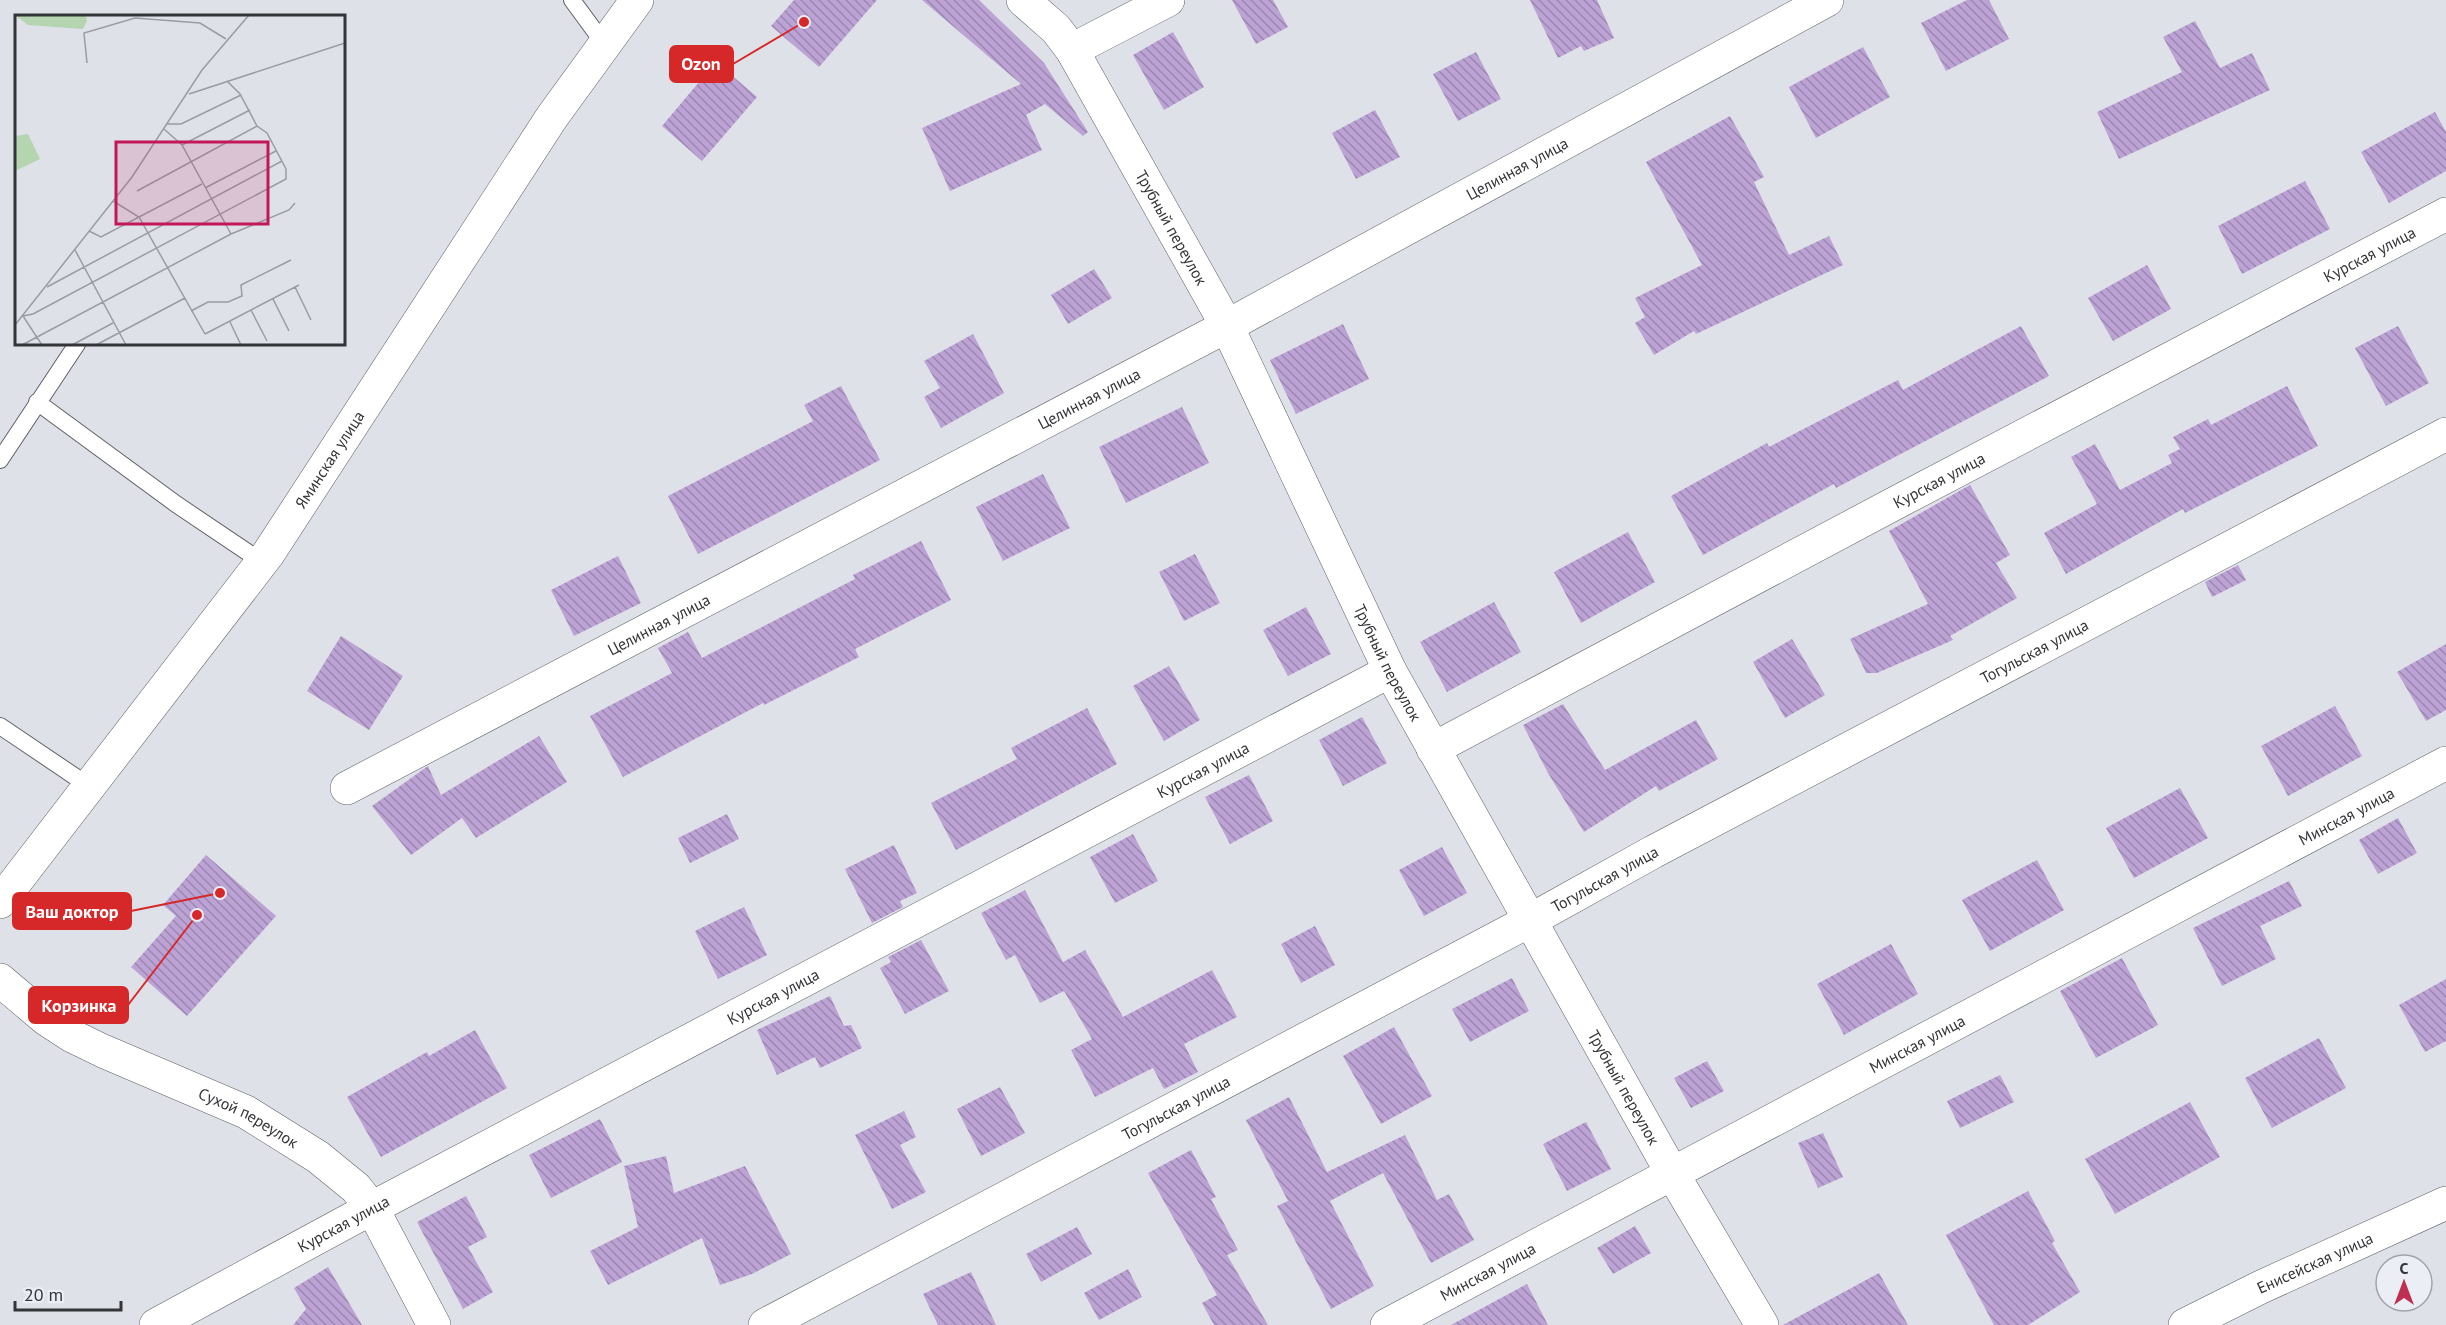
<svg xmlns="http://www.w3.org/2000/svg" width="2446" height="1325" viewBox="0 0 2446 1325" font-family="'PT Sans',sans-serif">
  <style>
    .building { fill: url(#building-back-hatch) }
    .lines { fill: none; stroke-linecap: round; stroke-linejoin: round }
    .lane-casing { stroke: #5e6066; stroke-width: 18 }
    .street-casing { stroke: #5e6066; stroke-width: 34 }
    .primary-casing { stroke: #5e6066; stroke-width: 34 }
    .lane { stroke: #fff; stroke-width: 16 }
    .street { stroke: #fff; stroke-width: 33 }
    .primary { stroke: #fff; stroke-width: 33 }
    .labels { text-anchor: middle; stroke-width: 5; stroke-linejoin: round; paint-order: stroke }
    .street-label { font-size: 16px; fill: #343538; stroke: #eceef6 }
    .inset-road { fill: none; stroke: #9b9ca2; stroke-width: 1.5 }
    .view { fill: #c2185b; fill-opacity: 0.15; stroke: #c2185b; stroke-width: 3 }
    .inset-edge { fill: none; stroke: #343538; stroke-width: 3 }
    .leader { fill: none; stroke: #d62828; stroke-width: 2 }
    .callout-dot { fill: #d62828; stroke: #eceef6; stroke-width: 2 }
    .callout { fill: #d62828; stroke: #d62828; stroke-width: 2 }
    .callout-label { font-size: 18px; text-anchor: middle; font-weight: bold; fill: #fff }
  </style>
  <defs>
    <pattern id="building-back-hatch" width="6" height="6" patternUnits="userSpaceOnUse" patternTransform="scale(1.5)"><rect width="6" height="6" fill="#bda3d5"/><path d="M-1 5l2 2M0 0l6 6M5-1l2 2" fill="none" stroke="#9a86ae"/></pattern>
  </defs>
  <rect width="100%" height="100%" fill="#dfe1e8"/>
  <path class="building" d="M794,0H877L819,67L771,26Z
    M922,0H979L1044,63L1088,132L1083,136L1045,104L1026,115L1042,150L950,191L922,128L1021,84Z
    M1232,0H1273L1288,27L1256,44Z
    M1530,0H1597L1614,38L1584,51L1581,46L1558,58Z
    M1967,0H1989L2009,39L1946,71L1921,23Z
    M2195,21L2220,68L2252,53L2270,90L2119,159L2097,112L2182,72L2163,37Z
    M1173,32L1204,87L1164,110L1133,55Z
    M1863,47L1890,97L1816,138L1789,87Z
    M1476,52L1501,99L1458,121L1433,74Z
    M716,62L757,97L702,161L662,126Z
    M1375,110L1400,157L1356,179L1332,133Z
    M2435,112L2446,132V171L2389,203L2361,152Z
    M1730,116L1764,177L1754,182L1789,255L1829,236L1843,265L1696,334L1694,331L1654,355L1635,323L1645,317L1635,298L1702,265L1646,162Z
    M2305,181L2330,229L2242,274L2218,226Z
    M2147,265L2171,309L2113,341L2088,298Z
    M1094,269L1112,298L1068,324L1051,295Z
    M1343,324L1369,379L1296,414L1270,360Z
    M2021,326L2049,376L1836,488L1834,484L1703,555L1671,496L1767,443L1769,447L1898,380L1903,390Z
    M2398,326L2429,383L2386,406L2355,348Z
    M973,334L1004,393L941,428L924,397L940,388L924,361Z
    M841,386L880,460L698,554L668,496L813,421L804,405Z
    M2287,386L2318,446L2185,513L2183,509L2066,574L2044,533L2097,504L2071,457L2095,444L2120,490L2172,463L2168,455L2180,449L2173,437L2208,419L2211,425Z
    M1182,407L1209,463L1126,503L1099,447Z
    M1043,474L1070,528L1003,561L976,507Z
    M1970,485L2010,555L1996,563L2017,598L1950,636L1953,640L1877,673H1866L1850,639L1928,604L1889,531Z
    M1628,532L1655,582L1581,623L1554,572Z
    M921,541L951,600L855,649L859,657L764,705L763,703L623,777L590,716L672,673L658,648L688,632L702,658L855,579L853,575Z
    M1195,554L1220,603L1184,621L1159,572Z
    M618,556L641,603L574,636L551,590Z
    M2238,565L2246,580L2212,597L2205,582Z
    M1494,602L1521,652L1447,692L1420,642Z
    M1306,607L1331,654L1288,676L1263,630Z
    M341,636L403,676L369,730L307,691Z
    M1792,639L1825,695L1785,718L1753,662Z
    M2446,644V710L2426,721L2397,672Z
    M1169,666L1200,720L1164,741L1133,686Z
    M1563,704L1605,770L1696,720L1718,759L1659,791L1656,786L1584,832L1548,773L1523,725Z
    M2335,706L2362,756L2288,796L2261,746Z
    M1087,708L1117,764L956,850L931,803L1017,759L1011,748Z
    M1362,717L1387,763L1343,786L1319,740Z
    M539,736L567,782L476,838L462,818L411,855L372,806L428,766L441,795Z
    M1249,775L1273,821L1230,844L1205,797Z
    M2180,788L2208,838L2134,878L2106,828Z
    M727,814L739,839L690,863L678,838Z
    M2398,818L2417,853L2378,874L2359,840Z
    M1133,834L1158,881L1115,903L1090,857Z
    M894,845L917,893L900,901L903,907L872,923L845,869Z
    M1442,847L1467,893L1424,916L1399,870Z
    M206,855L276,916L187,1016L131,967L176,916L163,905Z
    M2037,860L2064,910L1990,951L1962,900Z
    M2289,881L2302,906L2260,926L2276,959L2222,986L2193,928Z
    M1025,890L1063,962L1085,950L1123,1017L1212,970L1237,1017L1184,1044L1198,1072L1164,1089L1153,1068L1095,1097L1071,1050L1092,1039L1064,991L1040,1003L1015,955L1006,960L981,913Z
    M744,907L767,955L718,979L695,931Z
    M1315,926L1335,965L1301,983L1281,944Z
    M921,940L949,991L905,1014L880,968L891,962L888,957Z
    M1891,944L1918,994L1844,1035L1817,984Z
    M2122,958L2158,1025L2096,1058L2060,991Z
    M1512,978L1529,1011L1470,1042L1452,1009Z
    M2446,979V1041L2425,1052L2399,1005Z
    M830,996L844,1026L851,1025L862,1048L820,1068L815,1057L777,1075L757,1030Z
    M1394,1027L1432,1096L1381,1124L1343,1056Z
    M475,1030L507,1088L381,1157L347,1097L427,1052L429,1056Z
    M2319,1038L2346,1088L2272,1128L2245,1078Z
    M1707,1061L1724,1091L1691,1108L1674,1078Z
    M2000,1075L2014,1102L1960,1128L1947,1101Z
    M1000,1087L1025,1133L981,1156L957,1109Z
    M1289,1097L1327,1172L1405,1135L1437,1200L1449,1194L1474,1240L1431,1263L1383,1173L1330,1201L1374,1286L1331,1309L1277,1206L1288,1201L1246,1120Z
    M2190,1102L2220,1157L2115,1214L2085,1159Z
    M904,1111L916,1137L900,1145L926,1192L892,1209L855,1135Z
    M600,1119L622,1162L551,1198L529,1155Z
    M1586,1122L1611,1169L1567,1191L1543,1144Z
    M1823,1133L1843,1177L1818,1188L1798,1143Z
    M1191,1150L1216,1197L1211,1199L1238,1250L1227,1255L1268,1325H1214L1202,1303L1217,1295L1148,1173Z
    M666,1156L674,1193L745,1166L791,1254L752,1274L720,1285L702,1238L608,1285L590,1251L638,1227L624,1166Z
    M2028,1191L2055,1241L2052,1243L2080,1292L2028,1325H1994L1946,1235Z
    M466,1196L487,1237L468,1247L493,1292L463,1309L417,1222Z
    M1635,1226L1651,1253L1613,1274L1597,1248Z
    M1077,1227L1092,1254L1041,1282L1026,1254Z
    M328,1267L362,1325H293L306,1309L294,1288Z
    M1128,1269L1142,1297L1099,1320L1084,1293Z
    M971,1272L996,1325H938L923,1294Z
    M1879,1273L1908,1325H1783Z
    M1527,1284L1548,1325H1451Z"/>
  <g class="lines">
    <defs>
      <path id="lane" d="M572,0L605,45
        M37,402L176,504L262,562
        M0,460L77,344
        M0,726L89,786"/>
      <g id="street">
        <path id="s1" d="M1023,0L1056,29L1072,50L1227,326L1390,671L1672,1173L1762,1325"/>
        <path d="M1072,50L1168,0"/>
        <path id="s2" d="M1433,749L1903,499L2446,214"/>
        <path id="s3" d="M347,788L1227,326L1827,0"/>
        <path id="s4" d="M0,980L46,1019L72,1036L103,1051L246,1112L318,1157L356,1188L372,1208L434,1325"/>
        <path id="s5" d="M156,1325L372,1208L1390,671"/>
        <path id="s6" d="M765,1325L1529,921L1653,852L2446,434"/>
        <path id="s7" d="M1387,1325L2446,763"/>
        <path id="s8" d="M2185,1325L2261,1287L2446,1203"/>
      </g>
      <g id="primary">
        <path id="s9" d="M0,902L268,554L552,117L637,0"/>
      </g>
    </defs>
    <use href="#lane" class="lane-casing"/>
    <use href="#street" class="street-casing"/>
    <use href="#primary" class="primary-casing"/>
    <use href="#lane" class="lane"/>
    <use href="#street" class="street"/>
    <use href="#primary" class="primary"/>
  </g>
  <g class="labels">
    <g class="street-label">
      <text dy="6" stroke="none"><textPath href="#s3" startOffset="1324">Целинная улица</textPath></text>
      <text dy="6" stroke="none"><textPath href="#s1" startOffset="274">Трубный переулок</textPath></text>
      <text dy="6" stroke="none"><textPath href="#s2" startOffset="1059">Курская улица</textPath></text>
      <text dy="6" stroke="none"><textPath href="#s3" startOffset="838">Целинная улица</textPath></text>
      <text dy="6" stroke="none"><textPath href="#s9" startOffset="552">Яминская улица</textPath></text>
      <text dy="6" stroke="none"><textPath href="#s2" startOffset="573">Курская улица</textPath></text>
      <text dy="6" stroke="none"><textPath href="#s3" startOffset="352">Целинная улица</textPath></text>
      <text dy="6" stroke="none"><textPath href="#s6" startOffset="1437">Тогульская улица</textPath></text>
      <text dy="6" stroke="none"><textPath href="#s1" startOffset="760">Трубный переулок</textPath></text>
      <text dy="6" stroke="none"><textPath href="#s5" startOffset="1185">Курская улица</textPath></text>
      <text dy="6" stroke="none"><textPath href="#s7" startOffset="1086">Минская улица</textPath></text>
      <text dy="6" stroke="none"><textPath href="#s6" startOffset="951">Тогульская улица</textPath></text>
      <text dy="6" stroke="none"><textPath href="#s5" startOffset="699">Курская улица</textPath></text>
      <text dy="6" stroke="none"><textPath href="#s7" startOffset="600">Минская улица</textPath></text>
      <text dy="6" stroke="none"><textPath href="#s1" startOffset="1246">Трубный переулок</textPath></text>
      <text dy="6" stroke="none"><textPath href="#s6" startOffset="465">Тогульская улица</textPath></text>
      <text dy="6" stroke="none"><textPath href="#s4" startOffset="286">Сухой переулок</textPath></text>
      <text dy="6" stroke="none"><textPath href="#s5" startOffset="213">Курская улица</textPath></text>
      <text dy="6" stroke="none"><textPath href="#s8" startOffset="144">Енисейская улица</textPath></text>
      <text dy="6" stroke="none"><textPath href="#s7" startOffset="114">Минская улица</textPath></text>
    </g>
  </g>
  <g transform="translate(15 15)">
    <rect width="330" height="330" fill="#dfe1e8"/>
    <path d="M0,0H71L72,6L68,14L13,10Z" fill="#b5d4b0"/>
    <path d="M13,119L25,144L0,156V121Z" fill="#b5d4b0"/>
    <path class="inset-road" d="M72,48L69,18L120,3L185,8L211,24M174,79L330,28M152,109H166L226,80M149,114L167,130L216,219M167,130L235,95M190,173L261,136M122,176L242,111M98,186L124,202L190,319M74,216L86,222L187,169M60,235L111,330M32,272L267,146M280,272L296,305M258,284L274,316M236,295L252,326M176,296L193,287H213L227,281L226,270L276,245M8,301L18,299L271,164V154L252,118L242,111L225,79L212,66M8,301L27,330M215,307L226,330M0,310L117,162L187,55L234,0M190,319L284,270M7,330L216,219L274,195L280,188M57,330L98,308M81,330L170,283"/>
    <path class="view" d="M101,127H253V209H101Z"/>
    <rect width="330" height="330" class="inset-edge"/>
  </g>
  <path class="leader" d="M804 22L733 64M220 893L131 911M197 915L128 1005"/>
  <g class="callout-dot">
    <circle cx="804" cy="22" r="6"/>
    <circle cx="220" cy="893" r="6"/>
    <circle cx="197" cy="915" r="6"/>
  </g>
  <g class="callout">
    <rect x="670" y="46" width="63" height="36" rx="6"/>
    <rect x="13" y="893" width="118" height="36" rx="6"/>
    <rect x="29" y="987" width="99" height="36" rx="6"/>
  </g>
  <g class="callout-label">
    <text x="701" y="70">Ozon</text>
    <text x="72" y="918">Ваш доктор</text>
    <text x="79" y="1012">Корзинка</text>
  </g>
  <g transform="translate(2404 1283)"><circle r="28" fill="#eceef6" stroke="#a2a4aa" stroke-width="1.5"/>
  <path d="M0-4.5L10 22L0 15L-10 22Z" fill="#bf2f52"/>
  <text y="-9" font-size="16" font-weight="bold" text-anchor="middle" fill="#343538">С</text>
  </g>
  <path d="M15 1301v9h106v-9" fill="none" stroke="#343538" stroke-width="3"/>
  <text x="24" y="1301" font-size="18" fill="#343538" stroke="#eceef6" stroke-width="4.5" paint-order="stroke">20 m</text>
</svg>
